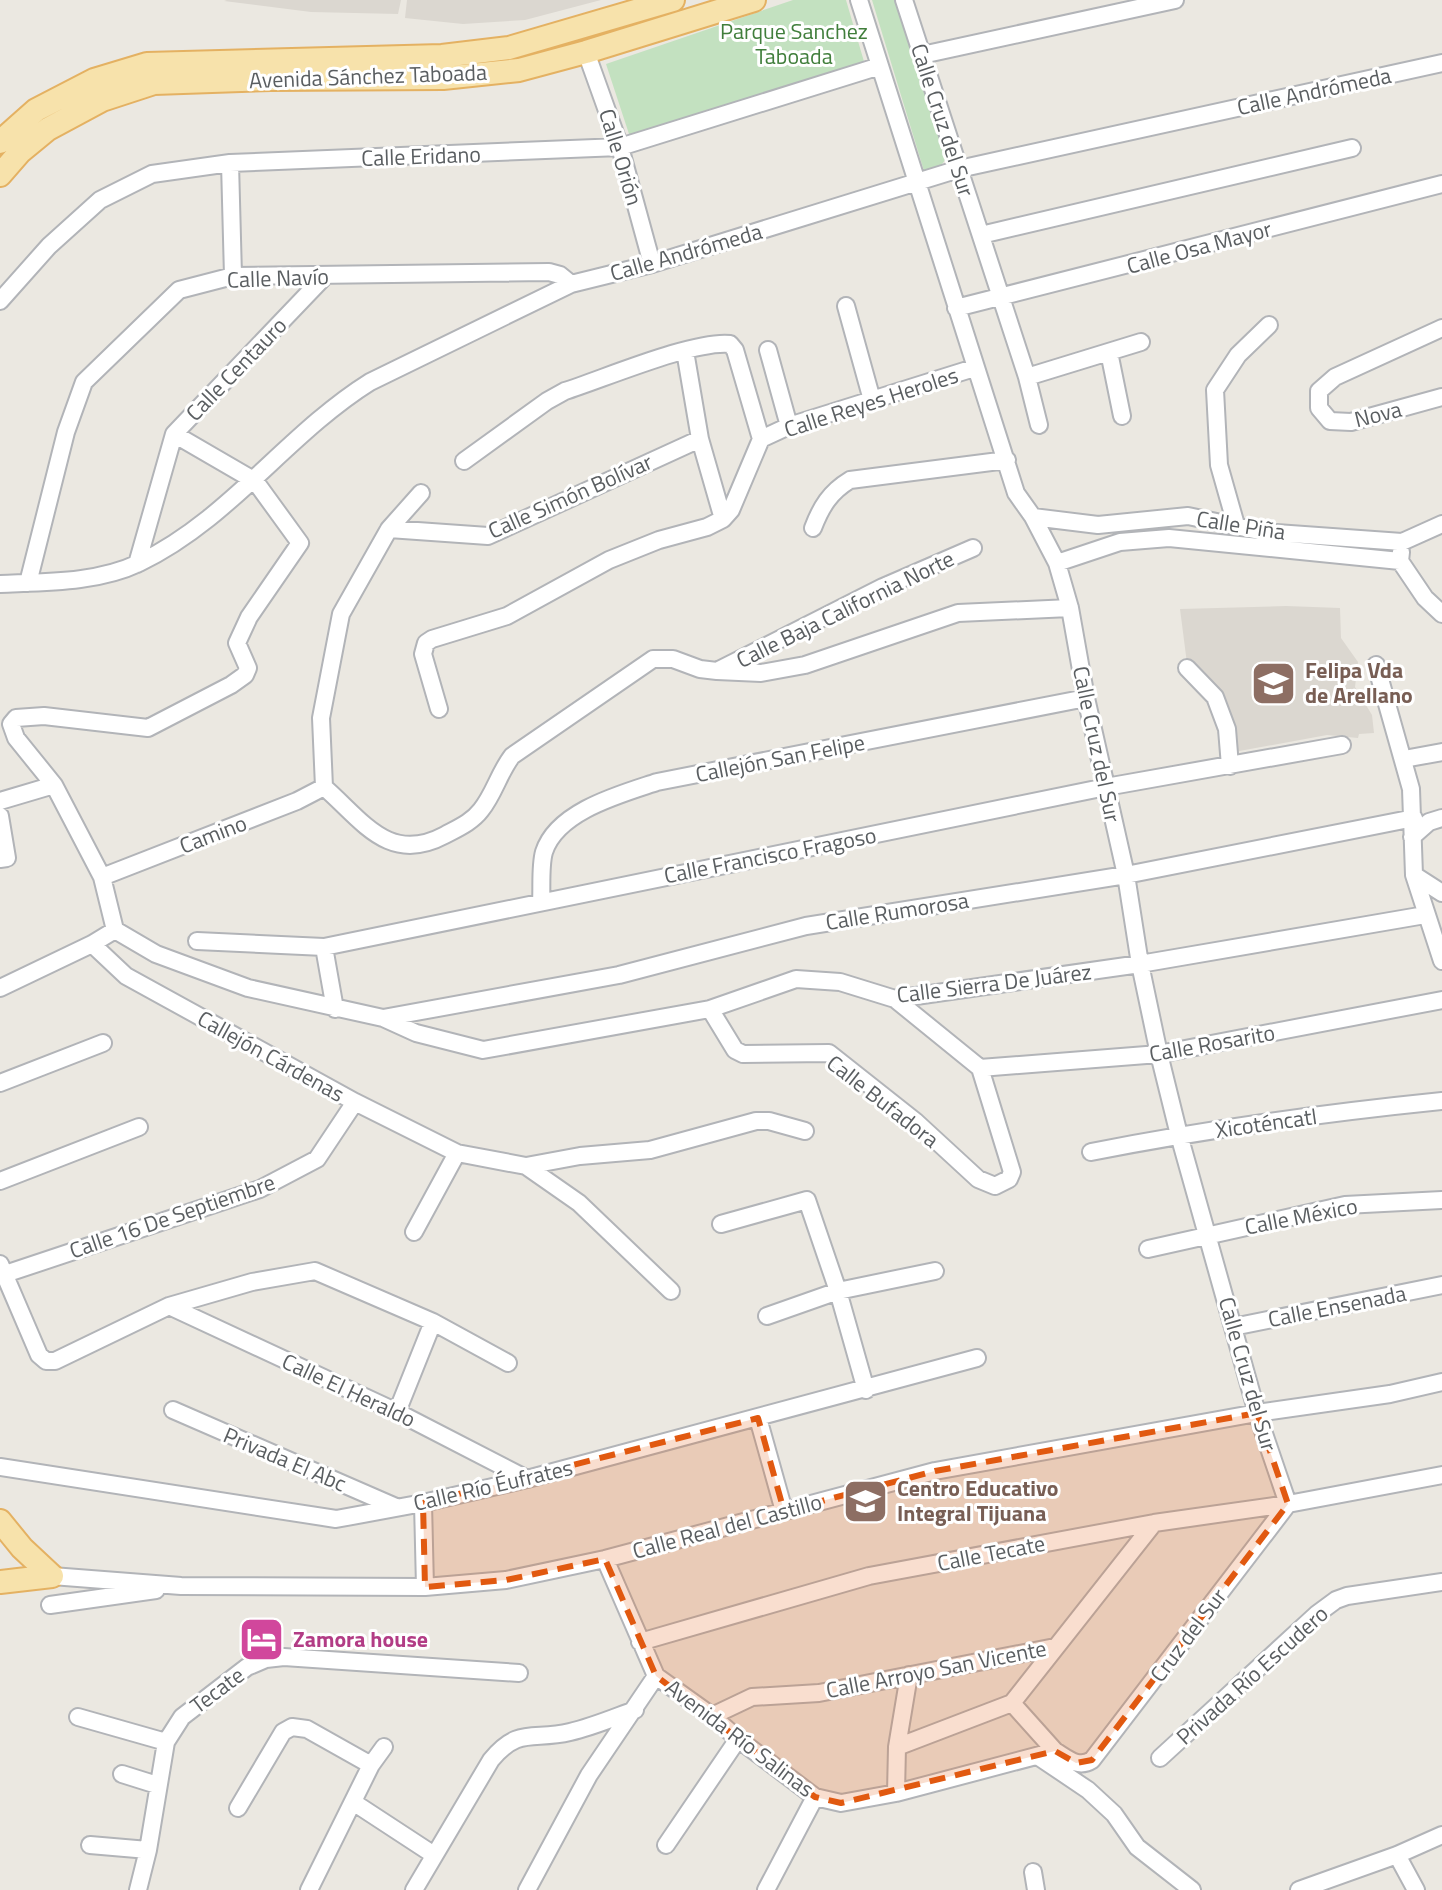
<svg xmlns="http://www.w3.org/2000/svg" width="1442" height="1890" viewBox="0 0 1442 1890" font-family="'Titillium Web',sans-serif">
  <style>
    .education { fill: #dbd7d0 }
    .green { fill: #c3e1c0 }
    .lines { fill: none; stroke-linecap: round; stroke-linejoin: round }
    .minor-casing { stroke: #b2b4b8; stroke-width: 20 }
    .major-casing { stroke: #e4b162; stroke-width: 26 }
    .minor { stroke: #fff; stroke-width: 16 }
    .major { stroke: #f7e2ab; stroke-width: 22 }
    .marked { fill: #e15910; fill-opacity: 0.2; stroke: #e15910; stroke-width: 6; stroke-dasharray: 16 10; stroke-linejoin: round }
    .labels { text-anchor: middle; stroke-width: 6; stroke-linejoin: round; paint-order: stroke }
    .park-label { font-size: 22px; fill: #407e3b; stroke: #fff }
    .street-label { font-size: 22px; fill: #5a5e61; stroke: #fff }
    .education-label { font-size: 22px; font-weight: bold; fill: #785e54; stroke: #fff; text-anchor: start }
    .hotel-label { font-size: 22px; font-weight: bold; fill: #b23c85; stroke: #fff; text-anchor: start }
  </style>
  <rect width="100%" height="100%" fill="#ebe8e1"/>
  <path class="education" d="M227,0H401L398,14L311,12L224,1Z
    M407,0H601L525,20L463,24L405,18Z
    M1286,606L1340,608L1341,638L1358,662L1355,687L1372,715L1374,733L1359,734L1358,738L1327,735L1223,754L1208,695L1189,679L1180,609Z"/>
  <path class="green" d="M793,0H846L865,65L627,140L629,134L606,64Z
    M872,0H898L946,155C945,167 934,168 924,171Z"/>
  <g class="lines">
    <defs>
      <path id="minor" d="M904,0L1027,377L1039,425
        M586,52L620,147L652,264
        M922,55L1175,0
        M230,163L233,276
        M981,235L1352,148
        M0,301L49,246L100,200L152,174L230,163L620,147L880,66
        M846,306L872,400
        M956,308L1442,184
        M1442,328L1335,377L1319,391V408L1330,421L1351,422L1442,397
        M768,350L789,426
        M685,351L700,439L723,519
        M1109,352L1122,416
        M1027,377L1141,342
        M464,461L547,401L565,391C603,379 694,340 730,344L735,350L761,439
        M1033,517L1098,525L1188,516L1264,532L1402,542L1442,524
        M1236,525L1219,465L1215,390L1238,355L1269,325
        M813,528C821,507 830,492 850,480L1007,460
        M389,529L488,536L700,439
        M1401,552L1400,561L1425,598L1442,614
        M1057,563L1120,542L1169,538L1400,561
        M137,564L174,434L325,276
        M28,583L66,432L84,382L179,290L233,276L549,272L560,275L571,284
        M0,584C45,582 97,583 139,563C229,520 287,434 370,382L571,284L652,264L959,169L1442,63
        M1376,665L1411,789L1414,875L1442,961
        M1187,668L1215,697L1227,729L1230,766
        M719,670L883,587L973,548
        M439,709L423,654L426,643L432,639L507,616L609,560L659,540L707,527L723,519L731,510L761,439L789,426L974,368
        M1404,759L1442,752
        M324,787C363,821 389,865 445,835C458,828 472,822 481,810C494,794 499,773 512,756L653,659H673L700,669L717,671L761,673L805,665L958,613L1070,608
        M324,787L321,718L341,614L389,529L421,493
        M0,801L54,785
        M0,816L7,858L0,859
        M1412,837L1429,822L1442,818
        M1414,875L1442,893
        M102,877L297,801L324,787
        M541,902C542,887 540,866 544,852C557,811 621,794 657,782L1086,698
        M115,930L156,954L248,988L383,1018L416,1033L483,1050L710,1009L796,979L840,982L895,999L1140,964L1425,915
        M197,941L324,947L1106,787L1342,745
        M92,944L126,976L355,1102L457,1153L526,1166L579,1203L671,1291
        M324,947L335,1009
        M0,988L92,944L115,930L102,877L54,785L16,738L11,724L16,718L44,716L148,728L231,685L245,675L248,668L237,643L249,617L300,543L255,481L174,434
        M710,1009L735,1050L743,1054L829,1053L915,1121L978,1179L995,1186L1009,1179L1012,1172L980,1068L895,999
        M383,1018L619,975L806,926L1126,875L1414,818
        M980,1068L1159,1054L1442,1000
        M0,1083L103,1043
        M1091,1152C1207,1129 1324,1113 1442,1101
        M526,1166L580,1156L650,1150L756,1121H769L805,1131
        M0,1181L139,1127
        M721,1224L807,1200L838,1291L866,1390
        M414,1232L457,1153
        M1148,1249L1345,1205L1442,1200
        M0,1264L39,1355L46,1361H55L169,1306L252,1282L315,1271L433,1322L508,1363
        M5,1274L260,1189L317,1159L355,1102
        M169,1306L397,1412L527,1479
        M767,1316L838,1291L935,1271
        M1233,1327L1442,1285
        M173,1410L396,1507
        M397,1412L433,1322
        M758,1418L784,1511
        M0,1467L336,1519L423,1503L527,1479L977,1358
        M423,1503L425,1587
        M605,1559L656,1676L712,1716L738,1739L815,1797L841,1803L896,1793L1055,1751C1067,1758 1078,1769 1092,1760L1288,1504L1257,1413L1179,1135L1159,1054L1140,964L1126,875L1086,698L1070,608L1057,563L1033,517L1016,493L859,0
        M52,1576L181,1586L425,1587L506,1580L605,1559L935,1471L1257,1413L1390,1394L1442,1382
        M50,1605L156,1590
        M640,1642L869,1576L1154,1523L1288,1504L1442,1475
        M1012,1703L1154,1523
        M1012,1703L1055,1751
        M712,1716L752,1697L819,1693L1055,1647
        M78,1717L166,1742
        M897,1747L1012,1703
        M1039,1757L1088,1790L1114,1814L1137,1847L1192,1890
        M1160,1758L1317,1614L1336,1600L1347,1596L1442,1582
        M122,1774L157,1785
        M896,1793L897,1747L909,1675
        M353,1802L434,1855
        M238,1808L283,1732L292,1727L307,1729L371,1765
        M90,1845L148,1850
        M666,1845L738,1739
        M1397,1855L1416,1890
        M1033,1872L1036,1890
        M138,1890L148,1850L166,1742L182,1717L247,1667L266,1659L284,1657L519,1673
        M309,1890L371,1765L384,1747
        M414,1890L491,1760C519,1726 533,1741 570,1732C592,1727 613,1718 635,1710
        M527,1890L589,1775L656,1676
        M766,1890L815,1797
        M1299,1890L1397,1855L1442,1835"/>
      <path id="major" d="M0,142L36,110L94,80L147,64L442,56L509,48L673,0
        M0,175L20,152L48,129L102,100L154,83L271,79L443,78L519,70L586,52L754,0
        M0,1521L22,1548L52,1576
        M0,1582L52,1576"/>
    </defs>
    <use href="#minor" class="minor-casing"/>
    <use href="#major" class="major-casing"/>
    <use href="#minor" class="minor"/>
    <use href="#major" class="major"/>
  </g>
  <path class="marked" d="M1257,1413L1288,1504L1092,1760L1076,1763L1055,1751L841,1803L815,1797L656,1676L605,1559L506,1580L425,1587L423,1503L758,1418L784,1511L935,1471Z"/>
  <defs>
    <symbol id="school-square" viewBox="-11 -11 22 22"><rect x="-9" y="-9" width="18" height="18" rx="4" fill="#8d6e63" stroke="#fff"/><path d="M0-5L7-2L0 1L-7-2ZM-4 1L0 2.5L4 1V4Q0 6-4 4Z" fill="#fff"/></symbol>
    <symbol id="hotel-square" viewBox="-11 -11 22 22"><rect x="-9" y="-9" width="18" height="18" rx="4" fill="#d1479c" stroke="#fff"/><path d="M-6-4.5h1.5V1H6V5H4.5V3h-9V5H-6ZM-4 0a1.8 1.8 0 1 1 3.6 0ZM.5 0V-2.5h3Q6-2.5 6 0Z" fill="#fff"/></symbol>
  </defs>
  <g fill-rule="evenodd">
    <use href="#school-square" x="1248" y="658" width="51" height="51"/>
    <use href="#school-square" x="840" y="1476" width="51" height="51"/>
    <use href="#hotel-square" x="236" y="1614" width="51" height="51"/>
  </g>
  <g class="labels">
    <g class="park-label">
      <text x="794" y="39">Parque Sanchez<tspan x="794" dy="25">Taboada</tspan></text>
    </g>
    <g class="street-label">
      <text transform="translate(368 76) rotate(-2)" y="8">Avenida Sánchez Taboada</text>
      <text transform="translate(1314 91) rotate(-12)" y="8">Calle Andrómeda</text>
      <text transform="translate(943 120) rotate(72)" y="8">Calle Cruz del Sur</text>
      <text transform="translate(421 156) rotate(-2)" y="8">Calle Eridano</text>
      <text transform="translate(621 157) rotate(73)" y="8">Calle Orión</text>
      <text transform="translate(1199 247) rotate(-15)" y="8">Calle Osa Mayor</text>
      <text transform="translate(686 252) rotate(-16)" y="8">Calle Andrómeda</text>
      <text transform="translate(278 278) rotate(-2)" y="8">Calle Navío</text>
      <text transform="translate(236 369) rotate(-46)" y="8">Calle Centauro</text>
      <text transform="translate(871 402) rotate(-18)" y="8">Calle Reyes Heroles</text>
      <text transform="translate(1378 414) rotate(-14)" y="8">Nova</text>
      <text transform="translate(570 496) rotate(-24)" y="8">Calle Simón Bolívar</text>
      <text transform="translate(1241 525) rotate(9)" y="8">Calle Piña</text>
      <text transform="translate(845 609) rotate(-26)" y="8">Calle Baja California Norte</text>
      <text transform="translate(1097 744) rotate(78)" y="8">Calle Cruz del Sur</text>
      <text transform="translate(780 758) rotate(-11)" y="8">Callejón San Felipe</text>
      <text transform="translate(213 834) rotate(-21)" y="8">Camino</text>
      <text transform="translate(770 855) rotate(-11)" y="8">Calle Francisco Fragoso</text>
      <text transform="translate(897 911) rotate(-9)" y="8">Calle Rumorosa</text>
      <text transform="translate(994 983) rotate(-7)" y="8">Calle Sierra De Juárez</text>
      <text transform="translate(1212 1043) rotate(-10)" y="8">Calle Rosarito</text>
      <text transform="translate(271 1056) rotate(29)" y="8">Callejón Cárdenas</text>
      <text transform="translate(883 1101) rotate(38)" y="8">Calle Bufadora</text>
      <text transform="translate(1266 1123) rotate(-8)" y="8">Xicoténcatl</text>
      <text transform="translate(172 1216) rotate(-19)" y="8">Calle 16 De Septiembre</text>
      <text transform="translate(1301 1216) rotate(-11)" y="8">Calle México</text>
      <text transform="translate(1337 1306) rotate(-11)" y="8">Calle Ensenada</text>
      <text transform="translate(1248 1374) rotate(74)" y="8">Calle Cruz del Sur</text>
      <text transform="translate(349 1390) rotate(25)" y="8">Calle El Heraldo</text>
      <text transform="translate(285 1459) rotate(23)" y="8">Privada El Abc</text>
      <text transform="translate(493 1485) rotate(-13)" y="8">Calle Río Éufrates</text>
      <text transform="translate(727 1526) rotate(-15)" y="8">Calle Real del Castillo</text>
      <text transform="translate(991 1553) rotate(-11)" y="8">Calle Tecate</text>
      <text transform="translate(1188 1635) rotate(-53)" y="8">Cruz del Sur</text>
      <text transform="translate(936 1669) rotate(-11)" y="8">Calle Arroyo San Vicente</text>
      <text transform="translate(1252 1675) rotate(-42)" y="8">Privada Río Escudero</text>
      <text transform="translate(217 1690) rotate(-37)" y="8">Tecate</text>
      <text transform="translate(740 1738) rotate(37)" y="8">Avenida Río Salinas</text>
    </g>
    <g class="education-label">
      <text x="1305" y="678">Felipa Vda<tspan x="1305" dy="25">de Arellano</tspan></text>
      <text x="897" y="1496">Centro Educativo<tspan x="897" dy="25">Integral Tijuana</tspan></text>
    </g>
    <g class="hotel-label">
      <text x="293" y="1647">Zamora house</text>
    </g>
  </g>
</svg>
